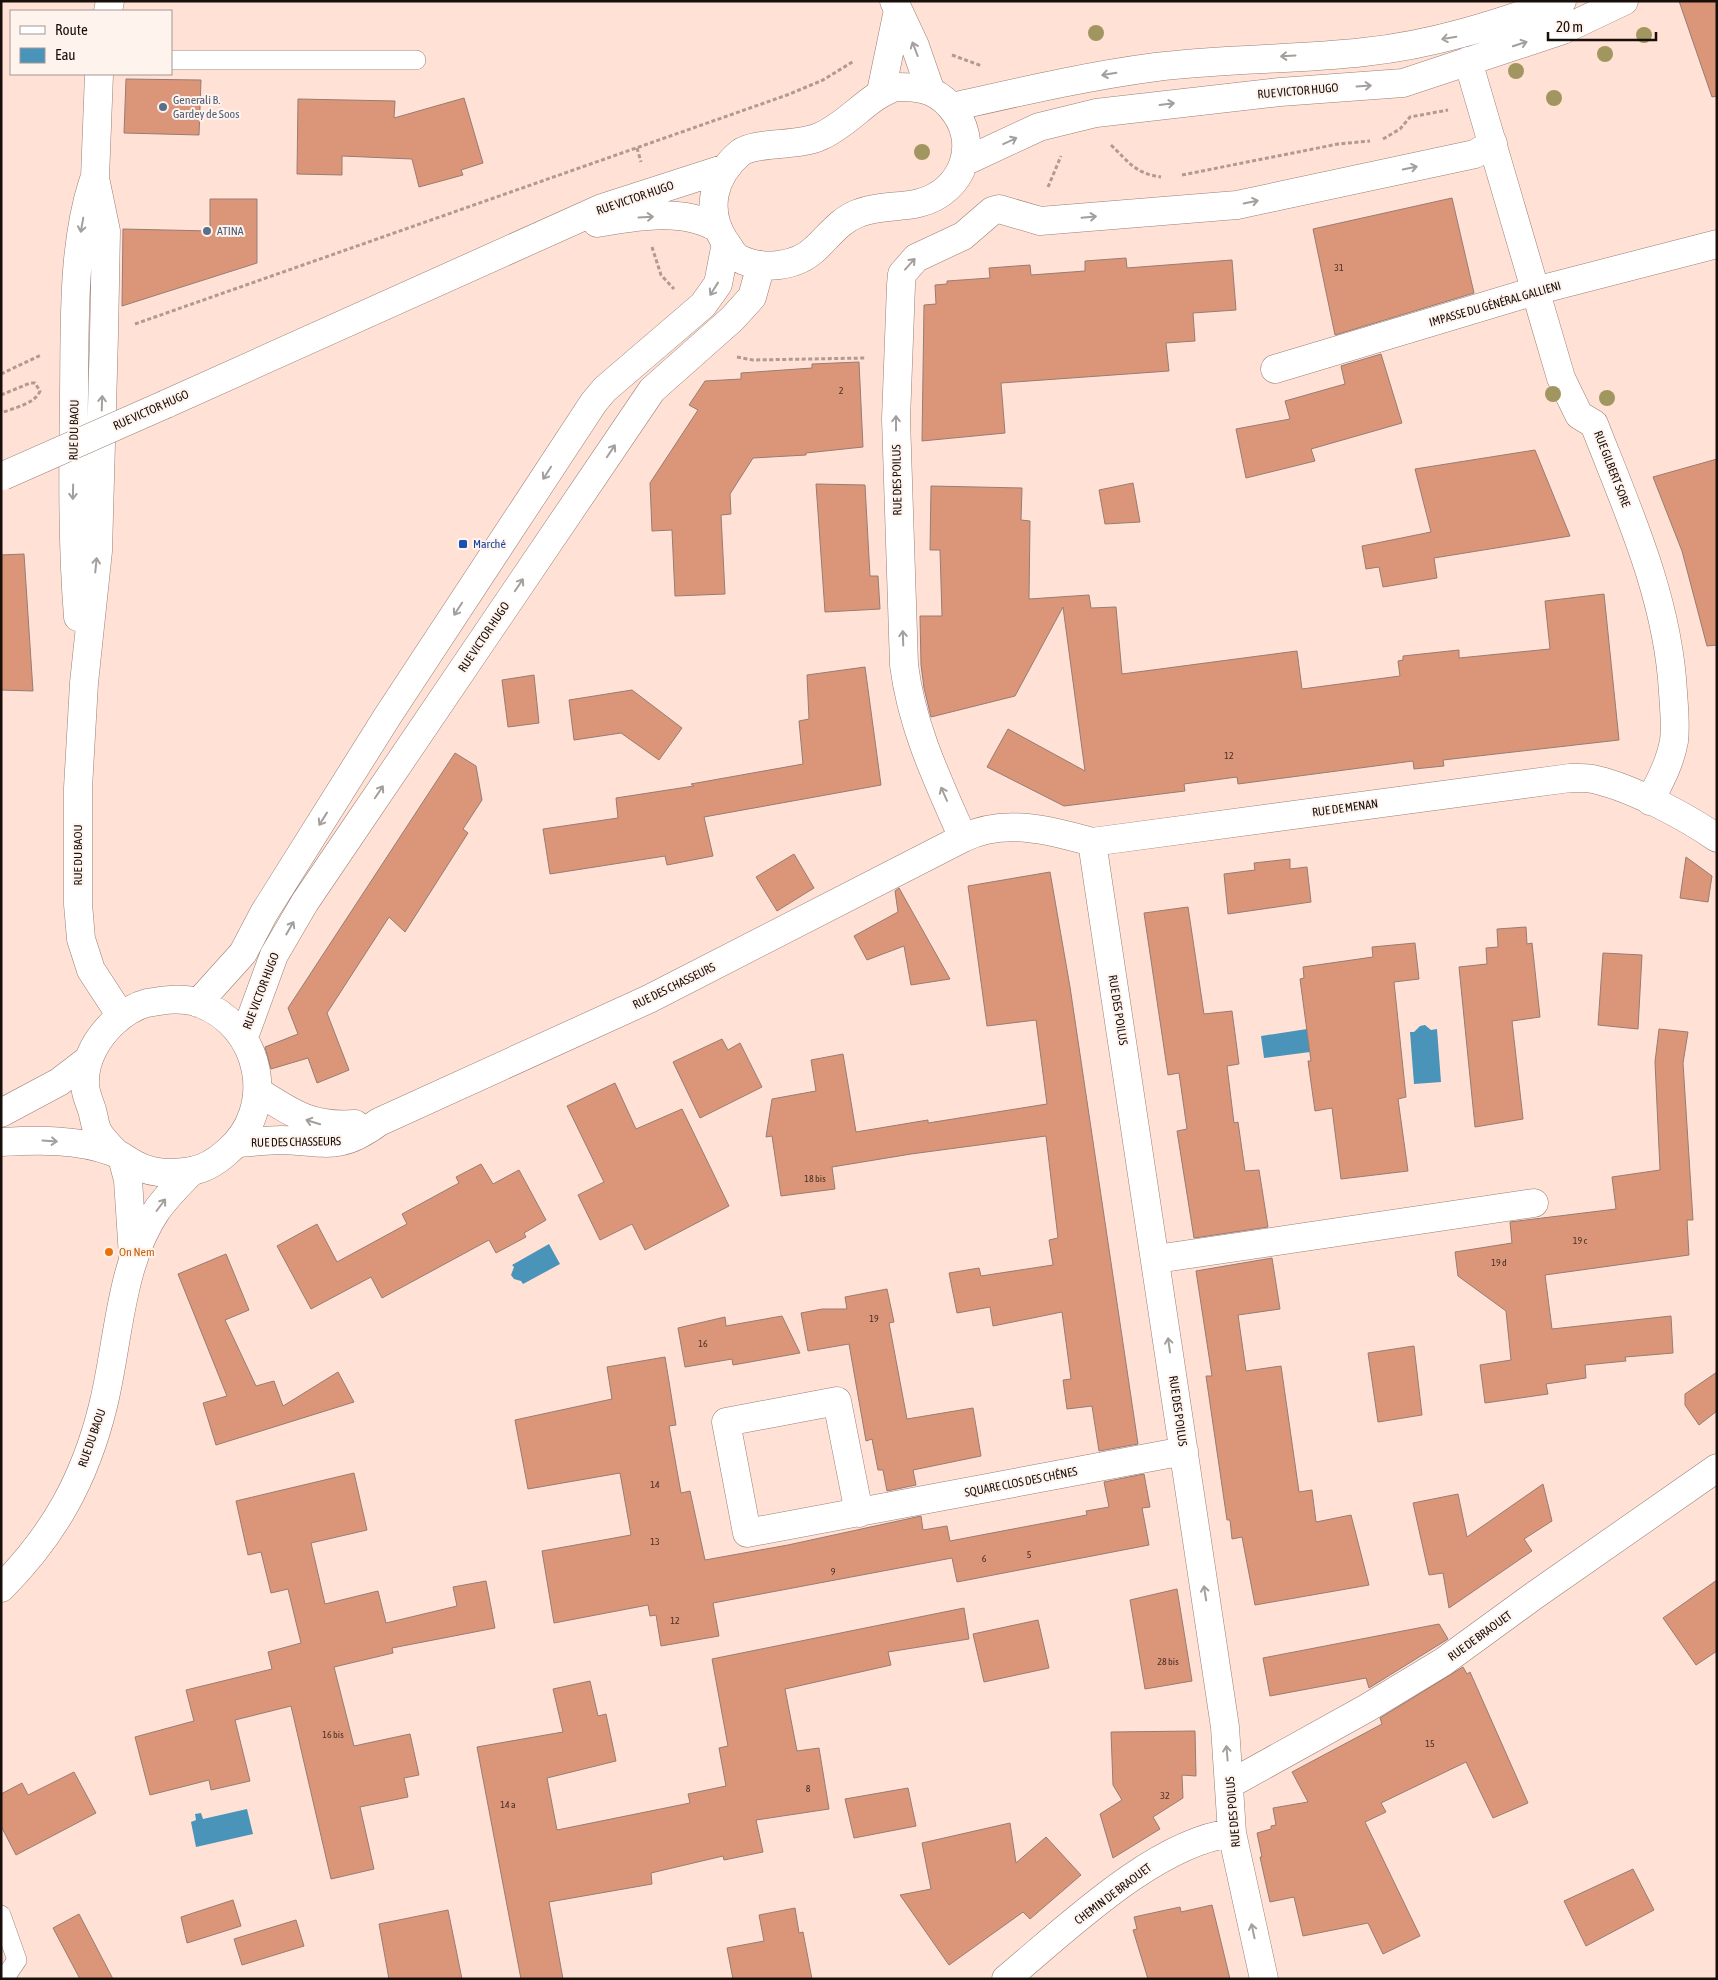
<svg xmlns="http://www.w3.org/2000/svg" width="1718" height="1980" viewBox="0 0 1718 1980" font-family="'Asap Condensed',sans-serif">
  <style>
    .water { fill: #4a94ba }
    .building { fill: #db967a; stroke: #977c72 }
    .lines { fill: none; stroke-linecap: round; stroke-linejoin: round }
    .service-casing { stroke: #997f74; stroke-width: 20 }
    .minor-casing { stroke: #997f74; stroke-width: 29 }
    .tertiary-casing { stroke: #997f74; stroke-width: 29 }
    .path { stroke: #b19a91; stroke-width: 3; stroke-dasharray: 4 2.5; stroke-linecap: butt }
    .service { stroke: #fff; stroke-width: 19 }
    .minor { stroke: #fff; stroke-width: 28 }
    .tertiary { stroke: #fff; stroke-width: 28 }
    .tertiary-bridge-casing { stroke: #997f74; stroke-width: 29; stroke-linecap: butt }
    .tertiary-bridge { stroke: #fff; stroke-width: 28 }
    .tree { fill: #a29660 }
    .oneway { stroke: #a39f9d }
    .service-dot { fill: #5c6f8a; stroke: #fff3ee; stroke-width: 2 }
    .transit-dot { fill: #1a4fb4; stroke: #fff3ee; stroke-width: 2 }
    .food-dot { fill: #e8710a; stroke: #fff3ee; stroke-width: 2 }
    .labels { text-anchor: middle; stroke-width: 4; stroke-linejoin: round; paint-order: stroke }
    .number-label { font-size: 10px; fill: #493026 }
    .street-label { font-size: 12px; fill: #180e0a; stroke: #fff3ee }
    .service-label { font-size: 12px; fill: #4e5e75; stroke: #fff3ee; text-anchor: start }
    .transit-label { font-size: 12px; fill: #164399; stroke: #fff3ee; text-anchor: start }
    .food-label { font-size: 12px; fill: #c56008; stroke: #fff3ee; text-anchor: start }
  </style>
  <rect width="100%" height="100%" fill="#ffe1d6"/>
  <path class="water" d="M1425,1025L1431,1030L1437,1029L1441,1082L1414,1084L1410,1032H1414L1420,1026Z
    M1307,1029L1310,1052L1264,1058L1261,1036Z
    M549,1244L560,1264L523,1284L521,1281L514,1279L511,1275L514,1267L512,1265Z
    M247,1809L253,1834L196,1847L191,1822L196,1820L195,1814L201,1813L203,1819Z"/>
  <path class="building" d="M1679,1H1717V96L1712,97Z
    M126,79L201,80L199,135L124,133Z
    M464,98L483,163L461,170L463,175L419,187L412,159L342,156V175L297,174L298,99L395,101L394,118Z
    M1452,198L1474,293L1335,335L1313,229Z
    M210,199H257V263L122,306L123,229L210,231Z
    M1126,258L1127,268L1232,260L1236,310L1193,313L1195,341L1166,343L1169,371L1001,383L1005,433L922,441L924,305L936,304L935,285L947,284V281L990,278L989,268L1030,265L1031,275L1085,271V261Z
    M1381,354L1402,423L1311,449L1315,461L1246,478L1236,429L1290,419L1285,401L1345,384L1341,366Z
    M859,362L863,447L806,453V455L753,458L730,494L731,514L721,515L725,594L675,596L672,530L652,531L650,483L698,410L689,405L705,381L741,379V373L812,368V364Z
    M1535,450L1570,536L1434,558L1437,578L1383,587L1379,567L1366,569L1362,546L1431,532L1415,469Z
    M1717,459V645L1707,646L1682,551L1653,477Z
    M1133,483L1140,522L1105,524L1099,490Z
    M816,484L865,485L870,576H878L880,609L825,612Z
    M931,486L1022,488L1021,520L1030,521L1029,599L1089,595L1091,608L1116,607L1122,674L1297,651L1302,689L1400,676L1398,661L1403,660V656L1459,650V658L1550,649L1545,601L1604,594L1619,740L1443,760L1444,766L1414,769L1413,761L1238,784L1237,777L1184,784L1185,791L1064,806L987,767L1008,729L1085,771L1063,607L1015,696L931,717L924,688L921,665L920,616H942L940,550H930Z
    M24,554L33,691L1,690V555Z
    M865,667L881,785L704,817L713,856L667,865L665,856L550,874L543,829L618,818L616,798L694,786L691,784L803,764L799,721L809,719L807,675Z
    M534,675L539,723L508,727L502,680Z
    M632,690L682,728L659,760L621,733L574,740L569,700Z
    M455,753L476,766L482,800L463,829L468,833L405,932L389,917L327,1013L349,1070L317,1083L308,1058L271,1069L265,1047L298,1034L288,1008Z
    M794,854L814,888L777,911L756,877Z
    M1686,857L1712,876L1708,902L1680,898Z
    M1290,859V869L1307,867L1311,902L1228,914L1224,874L1255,870L1254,863Z
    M1050,872L1070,987L1138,1444L1099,1451L1092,1406L1067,1409L1063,1380L1071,1379L1062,1312L993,1326L990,1307L957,1313L949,1273L979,1268L981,1276L1053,1265L1049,1240L1058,1238L1046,1136L911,1154L832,1167L835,1189L781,1196L772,1136L766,1137L772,1099L816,1091L811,1060L843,1054L856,1132L928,1120V1123L1047,1104L1036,1020L987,1026L968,886Z
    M899,888L927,938L950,979L911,985L904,946L867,960L854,936L898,912L895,891Z
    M1188,907L1204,1014L1232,1011L1239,1064L1227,1066L1234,1123L1238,1122L1245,1171L1259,1170L1268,1227L1194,1238L1177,1131L1187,1129L1179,1073L1168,1075L1144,913Z
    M1526,927L1527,944L1532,943L1540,1017L1512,1021L1523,1119L1475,1127L1459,967L1487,964L1486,948L1498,947L1497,929Z
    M1415,943L1419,979L1394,982L1406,1097L1398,1099L1408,1171L1341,1179L1332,1108L1315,1111L1308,1061H1311L1300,979L1304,978L1303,967L1373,957L1372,947Z
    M1603,953L1642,955L1638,1029L1598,1025Z
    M1659,1029L1688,1032L1683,1063L1693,1220H1687L1689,1255L1545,1275L1552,1329L1671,1316L1673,1353L1625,1357L1626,1361L1585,1365L1586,1378L1546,1384L1548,1394L1485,1403L1480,1365L1511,1360L1506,1311L1458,1276L1455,1252L1512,1243L1510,1222L1616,1209L1612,1177L1660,1170L1655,1062Z
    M722,1039L728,1050L740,1043L762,1087L700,1118L673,1062Z
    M615,1083L636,1129L682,1109L729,1206L645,1250L632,1224L600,1240L578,1195L604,1182L567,1106Z
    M481,1164L493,1184L519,1170L546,1220L524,1233L526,1237L496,1253L489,1240L382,1298L371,1277L311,1309L277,1246L317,1224L337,1262L407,1224L402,1214L459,1183L456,1177Z
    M226,1254L249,1310L225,1320L256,1386L274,1381L283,1406L338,1372L354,1402L216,1445L203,1403L227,1396L178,1274Z
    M1272,1258L1280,1309L1238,1315L1246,1371L1281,1366L1299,1492L1312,1490L1316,1522L1351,1515L1369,1585L1255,1605L1242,1537L1232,1539L1230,1520H1227L1206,1376H1212L1196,1271Z
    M887,1289L894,1322L889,1323L907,1419L973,1408L981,1456L913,1470L916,1485L887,1491L883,1470H878L872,1439L866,1441L849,1344L808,1351L801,1313L822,1309H847L845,1297Z
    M782,1316L800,1353L733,1365L732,1359L685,1367L678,1328L725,1317L726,1326Z
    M1414,1346L1422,1415L1378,1422L1368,1353Z
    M665,1357L676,1425L669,1426L681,1493L690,1491L705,1560L788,1545L921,1516L923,1530L947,1526L950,1541L1013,1529L1087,1515L1086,1511L1109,1507L1104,1482L1144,1474L1150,1507L1142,1508L1149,1545L957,1582L952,1558L713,1603L719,1636L661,1646L656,1615L650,1616L648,1605L554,1623L542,1551L631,1535L620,1473L528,1489L515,1420L612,1399L607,1367Z
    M1717,1372V1411L1699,1425L1685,1405V1394Z
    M354,1473L367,1530L311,1543L325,1604L378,1591L386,1623L457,1606L453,1587L486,1581L495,1628L392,1648L393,1653L334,1667L354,1746L410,1734L419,1775L404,1778L408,1797L360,1807L374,1869L331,1879L291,1706L235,1720L250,1781L211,1790L209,1780L150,1795L135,1737L194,1721L186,1690L272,1669L268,1652L301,1643L288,1589L271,1593L261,1552L248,1555L236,1501Z
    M1543,1484L1552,1521L1524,1539L1532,1551L1449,1608L1443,1573L1429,1575L1413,1503L1458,1494L1467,1537Z
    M1717,1580V1651L1696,1665L1663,1618Z
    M1177,1589L1192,1681L1145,1689L1130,1600Z
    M964,1608L969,1639L888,1652L891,1665L785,1689L797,1751L819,1748L829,1809L756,1820L763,1852L724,1860L723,1856L651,1873L652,1884L549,1902L563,1979H521L477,1747L563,1732L553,1689L590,1681L598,1716L606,1714L616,1761L547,1778L557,1830L690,1803L688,1794L726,1786L719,1748L728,1746L712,1659Z
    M1038,1620L1049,1668L984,1682L973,1634Z
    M1439,1624L1448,1639L1369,1688L1366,1678L1270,1696L1263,1658Z
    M1463,1667L1467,1674L1470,1672L1528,1803L1493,1818L1466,1762L1381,1803L1386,1812L1365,1822L1420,1936L1383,1954L1368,1923L1303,1936L1294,1897L1270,1902L1260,1857H1262L1257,1833L1271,1829V1826L1276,1825L1273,1808L1308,1802L1292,1772L1382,1724L1380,1718Z
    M1195,1731L1196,1776L1182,1775L1183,1798L1153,1817L1160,1829L1113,1858L1100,1814L1122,1800L1113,1785L1111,1732Z
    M74,1772L96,1813L16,1855L1,1826V1794L22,1783L28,1795Z
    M908,1788L916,1826L854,1838L845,1799Z
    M1010,1823L1016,1863L1046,1837L1081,1875L1030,1919L1023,1912L949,1965L900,1895L931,1889L922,1843Z
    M1633,1869L1654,1910L1586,1946L1564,1901Z
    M233,1900L241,1926L187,1943L181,1917Z
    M1212,1905L1230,1979H1148L1133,1930L1137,1929L1134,1917L1180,1907L1181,1912Z
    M795,1908L799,1933L803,1932L812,1979H733L727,1948L764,1941L759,1915Z
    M448,1910L462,1979H389L379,1924Z
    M79,1914L113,1979H80L53,1928Z
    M296,1920L304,1946L242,1965L234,1939Z"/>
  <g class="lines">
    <defs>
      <path id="service" d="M171,60H416
        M1,1915L17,1960L4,1979"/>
      <path id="minor" d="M894,1L915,46L930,89
        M1468,61L1561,378L1579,415L1594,424C1628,511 1668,598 1673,692C1674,708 1676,725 1674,741C1670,763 1660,781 1650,801
        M881,92L898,10
        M1275,369L1535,291L1717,244
        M963,838C938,781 912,728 904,665L896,419L901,285L902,274L916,258L963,236L992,211L999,209L1040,221L1237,205L1475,154L1493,143
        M1092,842L1225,1727L1232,1833L1264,1979
        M259,1092C293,1114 312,1127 355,1124
        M238,1143C253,1142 268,1140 282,1140C326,1142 340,1151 379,1122L649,999L963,838C1005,818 1050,830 1092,842L1570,778C1579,778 1589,777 1597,780C1634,789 1685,816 1717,838
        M122,1157L128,1180L133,1256
        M1156,1259L1534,1203
        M859,1513L837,1401L726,1422L747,1533L1184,1451
        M1,1588C54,1535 85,1479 103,1406C119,1342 119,1266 157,1210C167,1196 180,1183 192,1171
        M1230,1784L1367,1708L1443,1662L1535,1595L1717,1468
        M1006,1979C1065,1930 1155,1842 1232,1833"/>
      <path id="tertiary" d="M108,11L110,1
        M99,74L95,178L106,231L104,335L98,551L84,683L78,788V904L81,939L91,970L121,1016
        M896,87C918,87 934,88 950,106C982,141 964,192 919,203C899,208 879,205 859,213C840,220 830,235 816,248C797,267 762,271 738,258C733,255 728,245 724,240C705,210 713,176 740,153C755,141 799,147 821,136C850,123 869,95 896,87Z
        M952,107C1019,92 1087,76 1156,67C1225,58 1295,60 1364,52C1433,45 1497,24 1562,1
        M966,161L1039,127L1096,113L1280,92L1403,83L1563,30L1624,1
        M597,223C634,217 682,207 717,228
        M166,404L602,208L726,168
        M78,617C72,542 73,468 74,393C75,325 72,247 93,182
        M198,1003L243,953L264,913L387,717L594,402L605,389L703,305L718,284L726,243
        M244,1037L274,955L305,902L652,390L732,319L752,297L761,265
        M1,1113L59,1082L89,1059
        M1,1142C39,1140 77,1139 113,1152C121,1155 128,1161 136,1165C152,1174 173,1174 191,1171C204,1169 217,1161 227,1152C278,1109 262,1026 199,1003C182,997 164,1000 147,1003C135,1006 123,1014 114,1022C98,1037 85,1058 85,1081C84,1090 89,1101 92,1110C94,1117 95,1126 98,1132C102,1139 109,1146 115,1152"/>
    </defs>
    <use href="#service" class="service-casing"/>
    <use href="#minor" class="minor-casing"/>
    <use href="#tertiary" class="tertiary-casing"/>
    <path class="path" d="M952,55L982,66
      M1383,139L1400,129L1410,117L1448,110
      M1111,145C1129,162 1134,173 1161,177
      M637,148L641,162
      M1182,175L1338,144L1370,141
      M1048,187L1061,156
      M652,247L661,275L674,289
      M135,324L787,95L823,80L854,61
      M737,357L753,360L865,358
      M1,374L41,355
      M1,395L30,383H35L40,391C35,404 13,408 1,413"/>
    <use href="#service" class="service"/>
    <use href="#minor" class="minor"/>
    <use href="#tertiary" class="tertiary"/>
    <defs>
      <path id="tertiary-bridge" d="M3,476L166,404"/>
    </defs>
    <use href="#tertiary-bridge" class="tertiary-bridge-casing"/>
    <use href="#tertiary-bridge" class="tertiary-bridge"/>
  </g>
  <g class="tree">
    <circle cx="1096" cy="33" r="8"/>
    <circle cx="1644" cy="35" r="8"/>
    <circle cx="1605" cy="54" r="8"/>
    <circle cx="1516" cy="71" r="8"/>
    <circle cx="1554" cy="98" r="8"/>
    <circle cx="922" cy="152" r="8"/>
    <circle cx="1553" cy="394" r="8"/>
    <circle cx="1607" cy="398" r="8"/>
  </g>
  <defs><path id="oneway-shaft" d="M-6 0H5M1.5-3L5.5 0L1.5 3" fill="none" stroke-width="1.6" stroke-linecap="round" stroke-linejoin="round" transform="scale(1.25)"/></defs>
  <g class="oneway">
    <use href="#oneway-shaft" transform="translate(1449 38) rotate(170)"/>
    <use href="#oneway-shaft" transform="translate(1520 44) rotate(-18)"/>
    <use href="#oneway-shaft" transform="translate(915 49) rotate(-111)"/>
    <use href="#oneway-shaft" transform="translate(1288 56) rotate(177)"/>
    <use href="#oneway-shaft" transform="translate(1109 74) rotate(171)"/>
    <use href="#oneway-shaft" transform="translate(1364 86) rotate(-4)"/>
    <use href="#oneway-shaft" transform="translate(1167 104) rotate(-7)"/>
    <use href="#oneway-shaft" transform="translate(1010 141) rotate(-25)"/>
    <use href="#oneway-shaft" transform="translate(1410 168) rotate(-12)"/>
    <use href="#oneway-shaft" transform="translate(1251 202) rotate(-12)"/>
    <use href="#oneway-shaft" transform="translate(646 217) rotate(-3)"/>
    <use href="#oneway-shaft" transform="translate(1089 217) rotate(-5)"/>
    <use href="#oneway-shaft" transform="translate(82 225) rotate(100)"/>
    <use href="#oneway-shaft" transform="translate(910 264) rotate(-48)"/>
    <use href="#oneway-shaft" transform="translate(714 289) rotate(122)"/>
    <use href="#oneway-shaft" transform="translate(102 403) rotate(-88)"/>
    <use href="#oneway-shaft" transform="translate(896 423) rotate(-90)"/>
    <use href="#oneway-shaft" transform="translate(611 451) rotate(-56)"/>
    <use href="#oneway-shaft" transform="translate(547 473) rotate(123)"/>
    <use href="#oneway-shaft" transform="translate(73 492) rotate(91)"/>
    <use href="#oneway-shaft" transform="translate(96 565) rotate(-84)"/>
    <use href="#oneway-shaft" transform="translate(519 585) rotate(-56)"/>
    <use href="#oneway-shaft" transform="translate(458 609) rotate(123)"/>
    <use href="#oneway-shaft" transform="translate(903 638) rotate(-92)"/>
    <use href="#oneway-shaft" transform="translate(379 792) rotate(-56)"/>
    <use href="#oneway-shaft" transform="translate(944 794) rotate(-114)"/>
    <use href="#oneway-shaft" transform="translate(323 819) rotate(122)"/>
    <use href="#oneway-shaft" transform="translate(290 928) rotate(-60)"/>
    <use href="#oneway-shaft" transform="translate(313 1122) rotate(-163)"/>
    <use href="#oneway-shaft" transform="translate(50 1141) rotate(4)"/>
    <use href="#oneway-shaft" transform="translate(161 1205) rotate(-53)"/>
    <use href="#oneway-shaft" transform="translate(1169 1345) rotate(-98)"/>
    <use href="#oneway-shaft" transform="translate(1205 1593) rotate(-99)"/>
    <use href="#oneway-shaft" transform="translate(1227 1753) rotate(-95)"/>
    <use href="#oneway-shaft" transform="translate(1253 1931) rotate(-102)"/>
  </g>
  <g class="service-dot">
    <circle cx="163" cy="107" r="5"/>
    <circle cx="207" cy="231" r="5"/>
  </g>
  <rect class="transit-dot" x="458" y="539" width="10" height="10" rx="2.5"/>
  <circle class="food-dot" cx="109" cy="1252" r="5"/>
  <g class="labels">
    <g class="number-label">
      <text x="1339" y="271">31</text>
      <text x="841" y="394">2</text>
      <text x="1229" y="759">12</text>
      <text x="815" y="1182">18 bis</text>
      <text x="1580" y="1244">19 c</text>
      <text x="1499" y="1266">19 d</text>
      <text x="874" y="1322">19</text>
      <text x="703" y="1347">16</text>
      <text x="655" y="1488">14</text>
      <text x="655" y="1545">13</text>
      <text x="1029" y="1558">5</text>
      <text x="984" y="1562">6</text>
      <text x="833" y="1575">9</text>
      <text x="675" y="1624">12</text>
      <text x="1168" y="1665">28 bis</text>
      <text x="333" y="1738">16 bis</text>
      <text x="1430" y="1747">15</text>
      <text x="808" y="1792">8</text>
      <text x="1165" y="1799">32</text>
      <text x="508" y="1808">14 a</text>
    </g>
    <g class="street-label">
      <text transform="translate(1298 91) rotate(-5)" y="4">RUE VICTOR HUGO</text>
      <text transform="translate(635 198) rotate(-19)" y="4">RUE VICTOR HUGO</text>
      <text transform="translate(1495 304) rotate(-16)" y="4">IMPASSE DU GÉNÉRAL GALLIENI</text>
      <text transform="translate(151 410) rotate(-24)" y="4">RUE VICTOR HUGO</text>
      <text transform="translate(74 430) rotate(-89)" y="4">RUE DU BAOU</text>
      <text transform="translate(1612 469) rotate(69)" y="4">RUE GILBERT SORE</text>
      <text transform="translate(897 480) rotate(-91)" y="4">RUE DES POILUS</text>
      <text transform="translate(484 637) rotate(-56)" y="4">RUE VICTOR HUGO</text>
      <text transform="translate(1345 808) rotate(-8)" y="4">RUE DE MENAN</text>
      <text transform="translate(78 855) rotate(-90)" y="4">RUE DU BAOU</text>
      <text transform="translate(674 986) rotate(-26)" y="4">RUE DES CHASSEURS</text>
      <text transform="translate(261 991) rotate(-69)" y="4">RUE VICTOR HUGO</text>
      <text transform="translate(1118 1010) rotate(81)" y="4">RUE DES POILUS</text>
      <text transform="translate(296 1142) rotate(-1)" y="4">RUE DES CHASSEURS</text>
      <text transform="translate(1178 1411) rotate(82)" y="4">RUE DES POILUS</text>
      <text transform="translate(92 1438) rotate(-71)" y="4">RUE DU BAOU</text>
      <text transform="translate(1021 1482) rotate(-11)" y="4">SQUARE CLOS DES CHÊNES</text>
      <text transform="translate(1480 1636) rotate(-36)" y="4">RUE DE BRAOUET</text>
      <text transform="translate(1233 1812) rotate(-95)" y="4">RUE DES POILUS</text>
      <text transform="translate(1113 1894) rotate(-37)" y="4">CHEMIN DE BRAOUET</text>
    </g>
    <g class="service-label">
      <text x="173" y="104">Generali B.<tspan x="173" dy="14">Gardey de Soos</tspan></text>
      <text x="217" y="235">ATINA</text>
    </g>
    <g class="transit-label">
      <text x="473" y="548">Marché</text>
    </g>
    <g class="food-label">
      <text x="119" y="1256">On Nem</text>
    </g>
  </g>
  <rect width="1718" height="1980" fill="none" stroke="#180e0a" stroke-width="5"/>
  <rect x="10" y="10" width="162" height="65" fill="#fff3ee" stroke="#a39793"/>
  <rect x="20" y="26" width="25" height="8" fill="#ffffff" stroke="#a39793"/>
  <text x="55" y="35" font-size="15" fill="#180e0a">Route</text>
  <rect x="20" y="48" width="25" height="15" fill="#4a94ba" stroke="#a39793"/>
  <text x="55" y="60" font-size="15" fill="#180e0a">Eau</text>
  <path d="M1548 32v8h108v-8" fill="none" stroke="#180e0a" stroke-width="2.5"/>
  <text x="1556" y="32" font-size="15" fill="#180e0a" stroke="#fff3ee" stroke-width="4" paint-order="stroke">20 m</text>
</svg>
